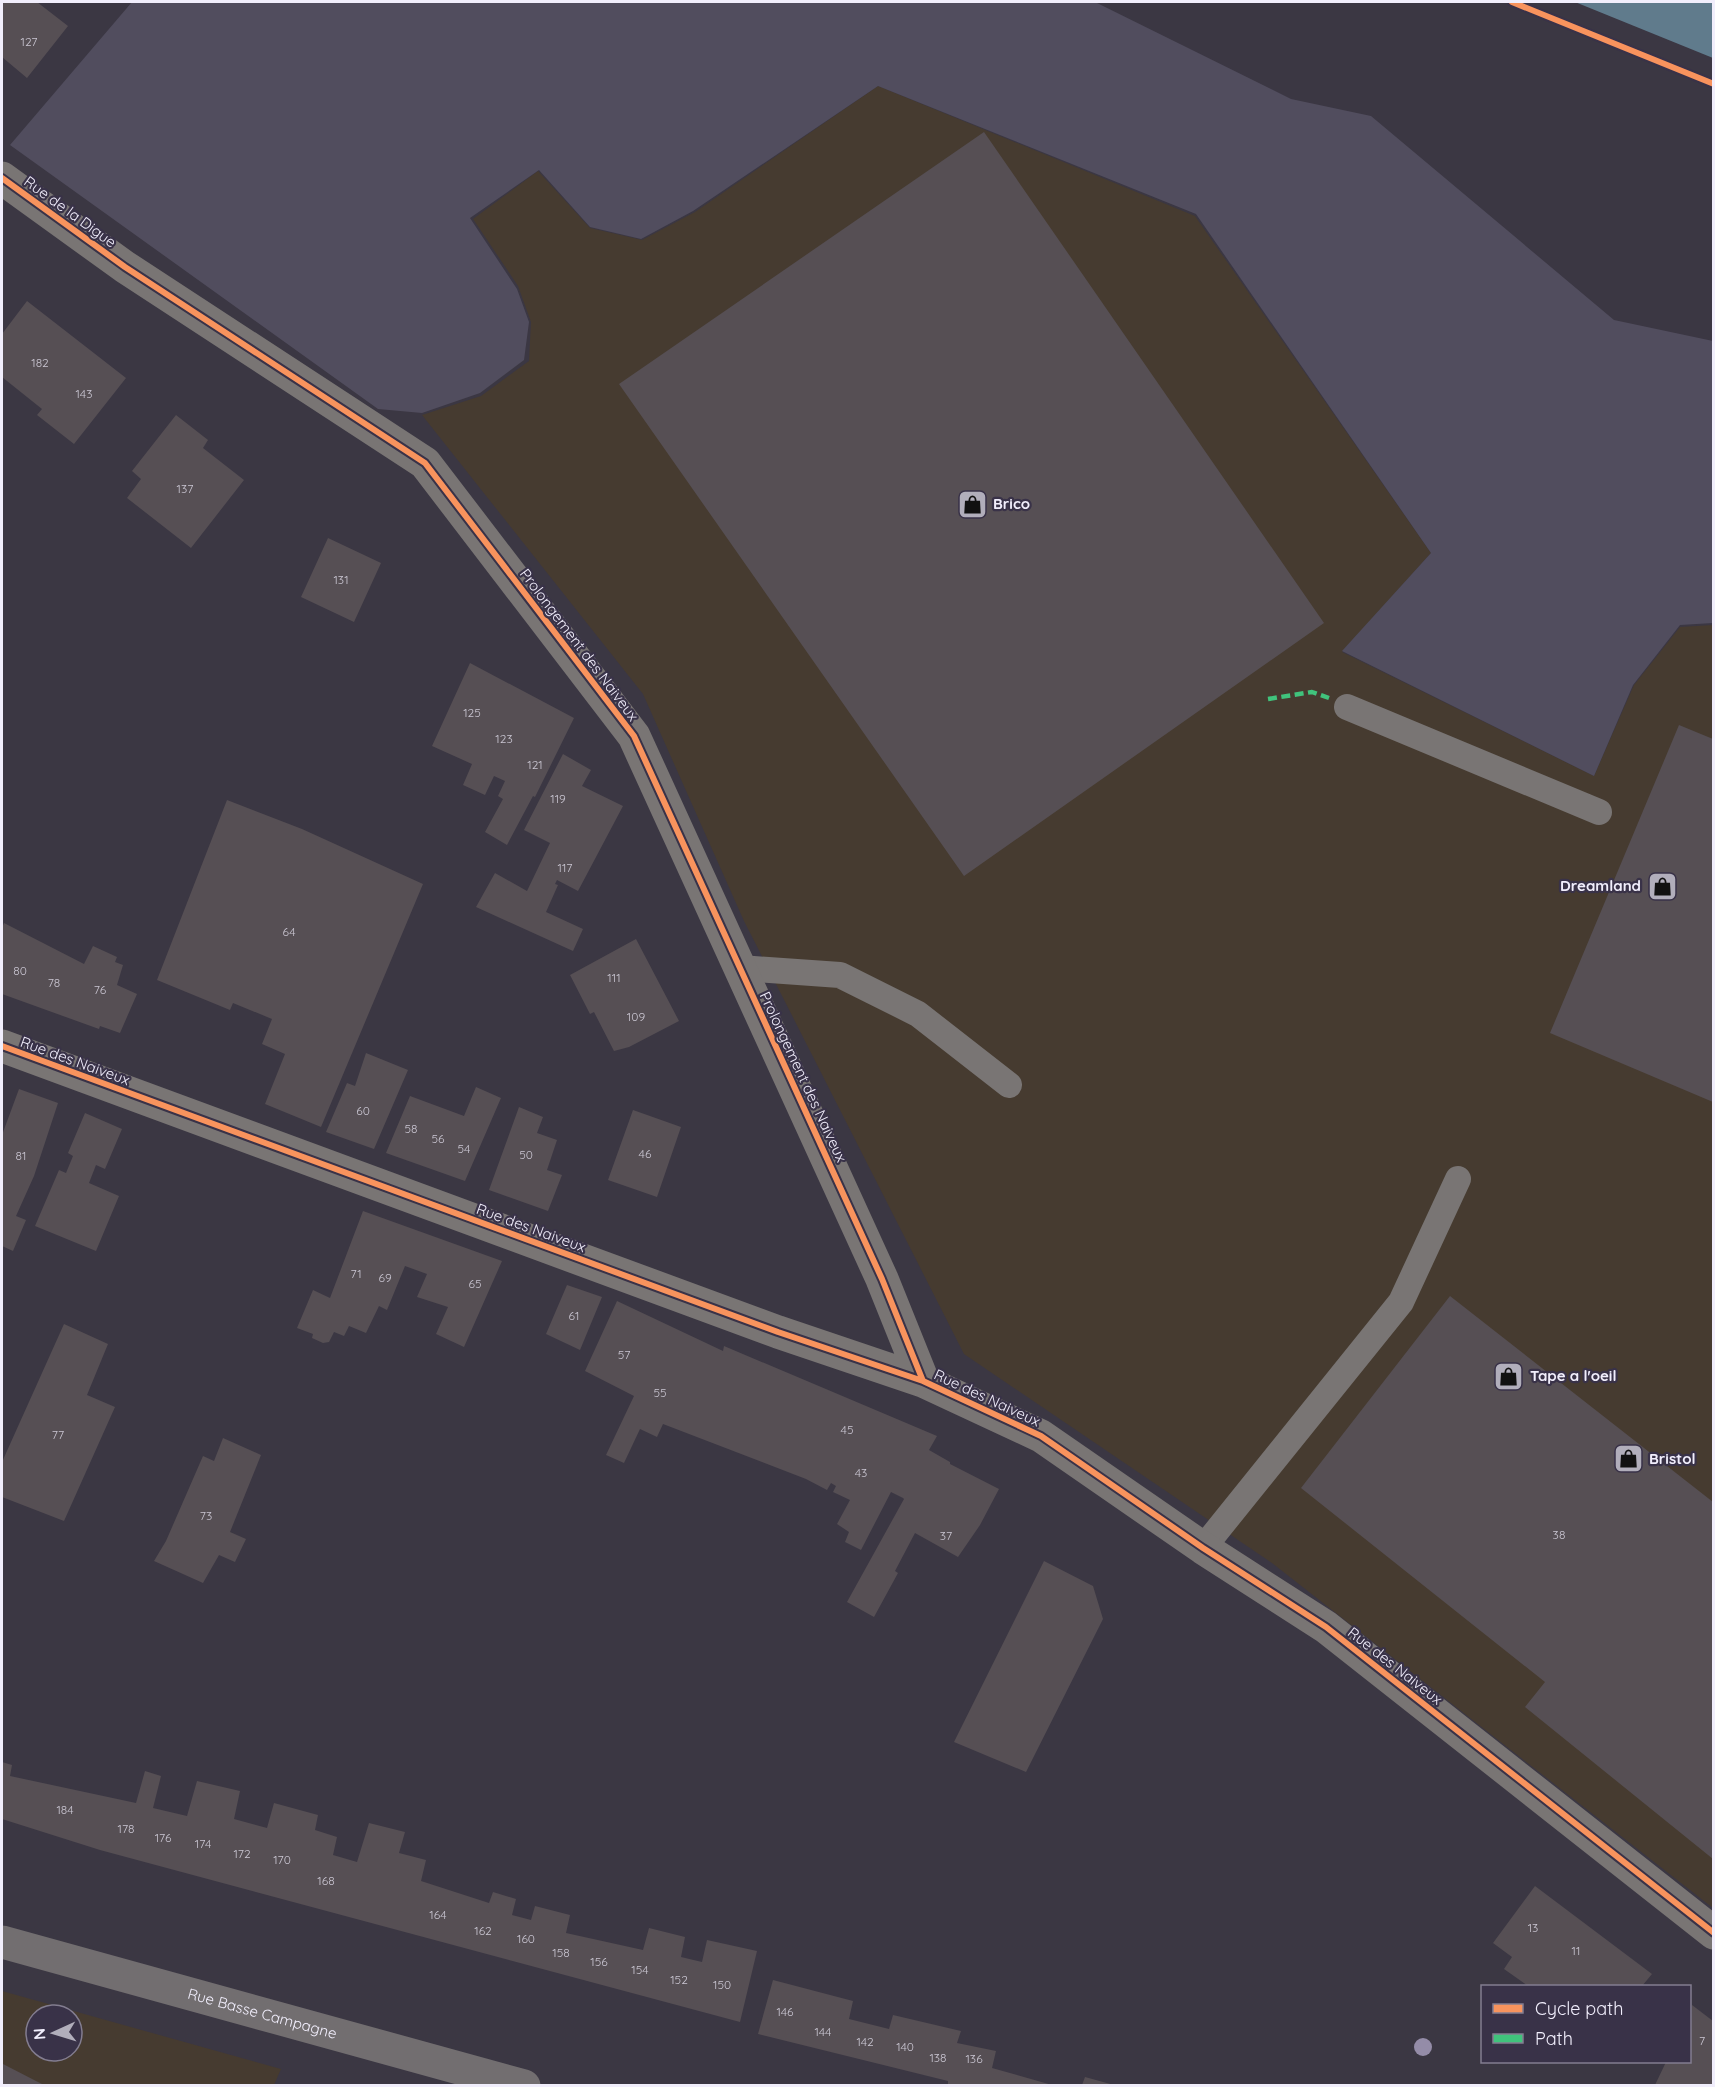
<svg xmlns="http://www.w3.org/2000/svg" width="1715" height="2087" viewBox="0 0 1715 2087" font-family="Quicksand,sans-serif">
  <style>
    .commercial { fill: #463b30; fill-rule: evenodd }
    .green { fill: #514d5e }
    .water { fill: #607b8c }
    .building { fill: #564f54 }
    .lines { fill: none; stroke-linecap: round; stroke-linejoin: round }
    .service { stroke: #797574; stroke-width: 26 }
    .minor { stroke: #797574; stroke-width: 33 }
    .secondary { stroke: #726e70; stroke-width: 33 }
    .quiet { stroke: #40c37c; stroke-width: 4.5; stroke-dasharray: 9 4.5; stroke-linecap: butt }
    .cycleway-casing { stroke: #393248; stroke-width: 10 }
    .cycleway { stroke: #f8935d; stroke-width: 6 }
    .tree { fill: #948ca8 }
    .labels { text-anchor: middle; stroke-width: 4.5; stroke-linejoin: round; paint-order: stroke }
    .number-label { font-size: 12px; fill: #cac6d2 }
    .street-label { font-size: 15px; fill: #f1eefc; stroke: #393248 }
    .poi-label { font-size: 15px; font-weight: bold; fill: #f1eefc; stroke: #393248; text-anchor: start }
  </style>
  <rect width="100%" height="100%" fill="#3b3743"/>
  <path class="commercial" d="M878,86L1195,216L1431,553L1342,652L1594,776L1634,685L1680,627L1713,625V1908L1272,1563L964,1354L744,921L643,694L422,415L481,396L529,361L531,322L518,286L473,219L538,171L590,228L642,240L695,212Z
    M2,1991L281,2069L274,2085H2ZM36,2015H72V2051H36Z"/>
  <path class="green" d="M132,2H1095L1291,99L1371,116L1614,320L1713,341V623L1680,625L1633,685L1594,776L1342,651L1431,553L1196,214L878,86L693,211L641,239L590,227L539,170L470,218L517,289L529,322L524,360L480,393L422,413L378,409L10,145Z"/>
  <path class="water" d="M1575,2H1713V58Z"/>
  <path class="building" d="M2,2H37L68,26L27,78L2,57Z
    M984,132L1324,623L964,876L619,384Z
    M27,301L126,378L74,444L37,415L42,409L2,377V334Z
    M176,415L208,440L203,448L244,480L191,548L127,498L141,479L132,471Z
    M328,538L381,563L354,622L301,597Z
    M470,663L574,718L535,797L533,796L507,845L485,832L503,799L498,796L505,781L494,776L485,795L463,785L472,764L432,746Z
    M1679,725L1713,739V1102L1550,1033Z
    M563,754L591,770L582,786L623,806L578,891L557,880L555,884L558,885L546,912L583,929L573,951L476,907L495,873L527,891L550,843L524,830Z
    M227,800L302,829L423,884L321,1127L265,1104L285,1054L262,1044L272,1019L233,1003L230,1010L157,980Z
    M4,923L84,964L93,946L117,957L115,962L123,965L117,985L137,994L120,1033L100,1026L99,1029L2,994V928Z
    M636,939L679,1021L629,1047L614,1051L594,1012L590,1014L570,975Z
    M366,1053L408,1070L374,1149L326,1132L347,1083L355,1086Z
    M476,1087L501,1098L465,1181L386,1153L410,1096L464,1116Z
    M19,1089L58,1103L34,1176L16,1216L26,1220L13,1251L2,1246V1135Z
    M519,1107L543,1117L537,1133L557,1140L547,1170L562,1175L548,1211L489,1190Z
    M633,1110L681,1127L657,1197L608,1180Z
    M85,1113L122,1129L105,1169L96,1165L89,1183L119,1196L96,1251L35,1226L59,1170L66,1173L73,1156L68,1153Z
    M363,1211L502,1261L464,1347L436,1334L448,1307L417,1297L427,1274L405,1266L387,1310L379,1306L366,1333L349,1326L344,1336L334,1332L329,1342L323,1343L312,1338L313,1334L297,1328L313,1290L330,1298Z
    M567,1285L602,1297L580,1350L546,1334Z
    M1450,1296L1713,1502V1859L1525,1707L1545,1682L1301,1488Z
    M617,1301L723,1351L724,1346L937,1436L929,1450L950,1462V1464L999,1489L980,1525L958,1557L915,1533L895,1571L898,1573L874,1617L847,1602L904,1499L903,1498L891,1492L861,1550L845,1542L849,1532L837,1524L850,1500L833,1492L836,1486L831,1483L827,1490L806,1479L663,1424L657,1437L640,1429L624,1463L606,1455L634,1396L585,1371Z
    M64,1324L108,1344L87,1395L115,1407L64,1521L2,1497V1462Z
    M223,1438L261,1455L230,1532L246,1539L235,1562L219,1555L203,1583L154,1561L166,1541L203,1456L214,1461Z
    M1044,1561L1093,1586L1103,1619L1026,1772L954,1742Z
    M2,1762L12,1765L10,1776L136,1803L145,1771L161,1776L153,1808L187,1816L197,1781L240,1791L234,1819L267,1828L274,1803L318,1815L315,1830L337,1837L333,1855L357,1862L369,1823L405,1832L399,1853L426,1860L421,1881L489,1903L493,1892L516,1899L512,1915L531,1920L535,1906L570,1915L566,1933L643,1950L649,1928L685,1937L681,1957L702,1962L707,1940L757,1951L740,2022L100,1850L2,1819Z
    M1535,1886L1652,1974L1642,1986H1528L1504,1969L1512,1957L1493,1943Z
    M773,1980L853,2001L849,2019L889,2029L893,2015L961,2031L957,2043L996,2051L992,2068L1052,2085H948V2081L758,2034Z
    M1692,2005L1713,2021V2085H1655L1666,2062H1690Z
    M3,2064L36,2081L44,2085H2Z
    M1085,2077L1114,2085H1082Z"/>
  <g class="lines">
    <path class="service" d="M1347,707L1599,812
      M740,968L840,975L918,1014L1009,1085
      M1203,1548L1401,1302L1458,1179"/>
    <path class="minor" d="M2,178L125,267L425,463L634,736L882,1279L923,1381
      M2,1046L778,1332L923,1381L1041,1436L1203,1548L1326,1627L1714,1933"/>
    <path class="secondary" id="s1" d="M2,1942L524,2086"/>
    <path class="quiet" d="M1268,699L1312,692L1329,698"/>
    <defs>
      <path id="cycleway" d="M1512,2L1714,84
        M2,178L125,267L425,463L634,736L882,1279L923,1381
        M2,1046L778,1332L923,1381L1041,1436L1203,1548L1326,1627L1714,1933"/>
    </defs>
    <use href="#cycleway" class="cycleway-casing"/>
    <use href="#cycleway" class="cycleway"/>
  </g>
  <circle class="tree" cx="1423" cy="2047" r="9"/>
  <defs>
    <symbol id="shop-square" viewBox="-11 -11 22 22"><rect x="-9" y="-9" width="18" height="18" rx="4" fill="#b1aebb" stroke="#393248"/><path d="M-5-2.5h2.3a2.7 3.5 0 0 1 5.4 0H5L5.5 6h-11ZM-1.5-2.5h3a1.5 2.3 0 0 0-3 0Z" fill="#111"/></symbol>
  </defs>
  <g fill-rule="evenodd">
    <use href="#shop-square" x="956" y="488" width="33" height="33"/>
    <use href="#shop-square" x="1646" y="870" width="33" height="33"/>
    <use href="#shop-square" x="1492" y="1360" width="33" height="33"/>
    <use href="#shop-square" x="1612" y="1442" width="33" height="33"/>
  </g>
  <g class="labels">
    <g class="number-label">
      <text x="29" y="46">127</text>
      <text x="40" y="367">182</text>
      <text x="84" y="398">143</text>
      <text x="185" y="493">137</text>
      <text x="341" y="584">131</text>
      <text x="472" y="717">125</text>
      <text x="504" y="743">123</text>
      <text x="535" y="769">121</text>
      <text x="558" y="803">119</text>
      <text x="565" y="872">117</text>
      <text x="289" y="936">64</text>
      <text x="20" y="975">80</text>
      <text x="614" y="982">111</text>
      <text x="54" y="987">78</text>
      <text x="100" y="994">76</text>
      <text x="636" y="1021">109</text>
      <text x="363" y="1115">60</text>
      <text x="411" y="1133">58</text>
      <text x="438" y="1143">56</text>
      <text x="464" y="1153">54</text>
      <text x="645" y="1158">46</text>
      <text x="526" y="1159">50</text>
      <text x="21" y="1160">81</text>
      <text x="356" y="1278">71</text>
      <text x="385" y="1282">69</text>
      <text x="475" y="1288">65</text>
      <text x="574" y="1320">61</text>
      <text x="624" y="1359">57</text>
      <text x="660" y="1397">55</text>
      <text x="847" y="1434">45</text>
      <text x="58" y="1439">77</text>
      <text x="861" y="1477">43</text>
      <text x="206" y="1520">73</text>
      <text x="1559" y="1539">38</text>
      <text x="946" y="1540">37</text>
      <text x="65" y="1814">184</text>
      <text x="126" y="1833">178</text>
      <text x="163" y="1842">176</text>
      <text x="203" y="1848">174</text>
      <text x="242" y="1858">172</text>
      <text x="282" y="1864">170</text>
      <text x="326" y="1885">168</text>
      <text x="438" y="1919">164</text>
      <text x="1533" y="1932">13</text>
      <text x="483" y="1935">162</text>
      <text x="526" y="1943">160</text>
      <text x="1576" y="1955">11</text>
      <text x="561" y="1957">158</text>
      <text x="599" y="1966">156</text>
      <text x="640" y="1974">154</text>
      <text x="679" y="1984">152</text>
      <text x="722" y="1989">150</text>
      <text x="785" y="2016">146</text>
      <text x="823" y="2036">144</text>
      <text x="1702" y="2045">7</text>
      <text x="865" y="2046">142</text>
      <text x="905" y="2051">140</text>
      <text x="938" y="2062">138</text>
      <text x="974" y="2063">136</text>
    </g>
    <g class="street-label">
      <text transform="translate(70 212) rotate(36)" y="5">Rue de la Digue</text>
      <text transform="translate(579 645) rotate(53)" y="5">Prolongement des Naiveux</text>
      <text transform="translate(75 1061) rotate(20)" y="5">Rue des Naiveux</text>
      <text transform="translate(803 1077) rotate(65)" y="5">Prolongement des Naiveux</text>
      <text transform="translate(531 1228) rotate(20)" y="5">Rue des Naiveux</text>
      <text transform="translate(987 1398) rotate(25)" y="5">Rue des Naiveux</text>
      <text transform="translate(1395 1666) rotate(38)" y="5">Rue des Naiveux</text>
      <text dy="5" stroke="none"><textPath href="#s1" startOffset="270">Rue Basse Campagne</textPath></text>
    </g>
    <g class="poi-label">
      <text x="993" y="509">Brico</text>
      <text x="1641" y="891" text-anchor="end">Dreamland</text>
      <text x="1530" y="1381">Tape a l'oeil</text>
      <text x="1649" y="1464">Bristol</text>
    </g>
  </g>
  <rect width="1715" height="2087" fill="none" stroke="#f1eefc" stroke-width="6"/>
  <rect x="1481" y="1985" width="210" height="78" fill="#393248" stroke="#837d90" stroke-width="1.5"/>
  <rect x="1493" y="2004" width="30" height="9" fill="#f8935d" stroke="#837d90" stroke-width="1.5"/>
  <text x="1535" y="2015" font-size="18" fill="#f1eefc">Cycle path</text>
  <rect x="1493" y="2034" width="30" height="9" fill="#40c37c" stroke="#837d90" stroke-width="1.5"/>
  <text x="1535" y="2045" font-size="18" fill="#f1eefc">Path</text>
  <g transform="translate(54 2033) rotate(266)"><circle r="28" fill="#393248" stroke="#837d90" stroke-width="1.5"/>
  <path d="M0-4.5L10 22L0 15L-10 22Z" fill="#b1aebb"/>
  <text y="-9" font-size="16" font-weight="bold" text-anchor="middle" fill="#f1eefc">N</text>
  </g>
</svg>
